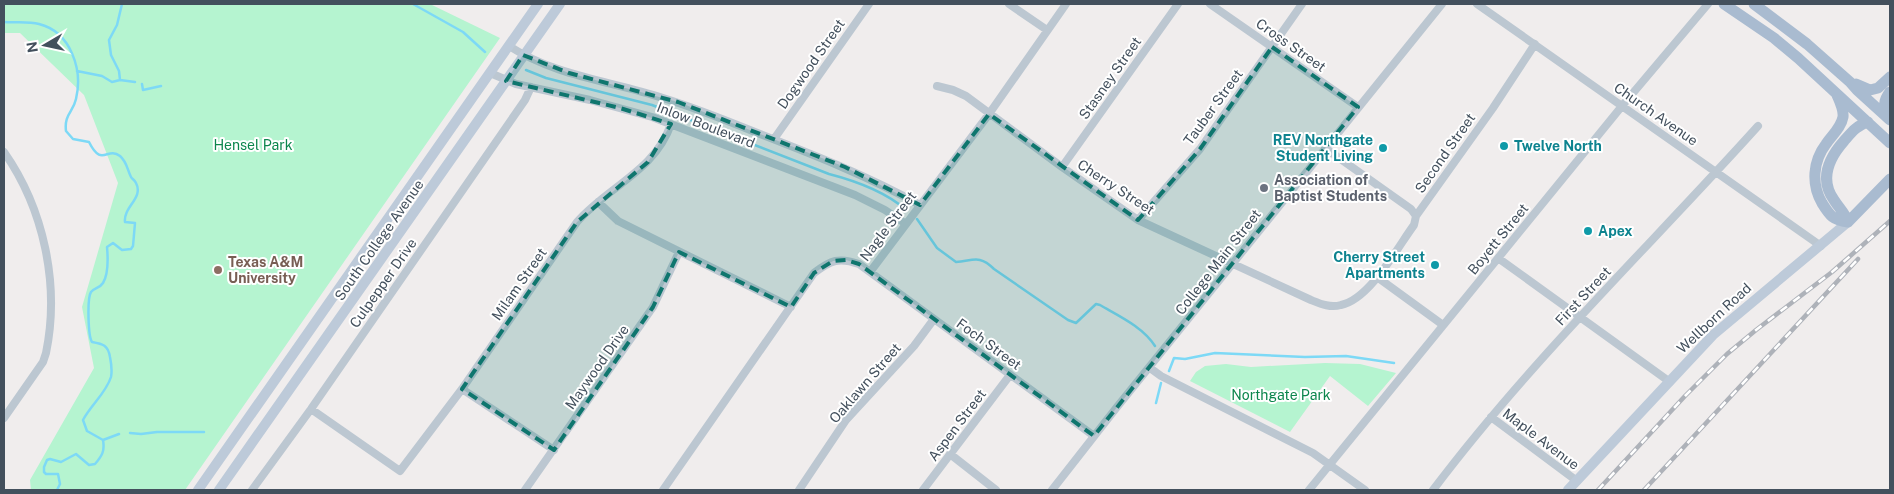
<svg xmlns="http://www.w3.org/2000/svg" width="1894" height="494" viewBox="0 0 1894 494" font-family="'Public Sans',sans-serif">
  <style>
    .green { fill: #b5f4d0 }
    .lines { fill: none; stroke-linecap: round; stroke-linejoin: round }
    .stream { stroke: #7dd9f6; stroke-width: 2.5 }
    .street { stroke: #bcc7d1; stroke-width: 8 }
    .secondary { stroke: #bdcad9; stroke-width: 10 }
    .primary { stroke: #a9bbd0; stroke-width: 11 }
    .rail-casing { stroke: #aeb2b9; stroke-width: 4.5 }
    .rail { stroke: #fff; stroke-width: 2.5; stroke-dasharray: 8; stroke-linecap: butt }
    .marked { fill: #0f766e; fill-opacity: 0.2; stroke: #0f766e; stroke-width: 4; stroke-dasharray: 10 6; stroke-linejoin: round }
    .culture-dot { fill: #0f9aa8; stroke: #fff; stroke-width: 2 }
    .worship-dot { fill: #6b7280; stroke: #fff; stroke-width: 2 }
    .education-dot { fill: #8d6e63; stroke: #fff; stroke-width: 2 }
    .labels { text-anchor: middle; stroke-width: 4; stroke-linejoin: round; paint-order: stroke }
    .street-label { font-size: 14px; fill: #43505d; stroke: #fff }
    .culture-label { font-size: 14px; font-weight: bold; fill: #0d838f; stroke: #fff; text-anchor: end }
    .park-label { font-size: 14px; fill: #0c864d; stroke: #fff }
    .worship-label { font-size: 14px; font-weight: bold; fill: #5b616d; stroke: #fff; text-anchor: start }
    .education-label { font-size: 14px; font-weight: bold; fill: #785e54; stroke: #fff; text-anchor: start }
  </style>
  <rect width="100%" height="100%" fill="#f0eded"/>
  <path class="green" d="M4,4H430L500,38L185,490H31L30,480L94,368L82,307L118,183L84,95L20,33H4Z
    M1325,363L1360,364L1396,373L1368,406L1330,376L1290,432L1190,381L1196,372L1205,366L1226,364L1251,367Z"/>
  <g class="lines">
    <path class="stream" d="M413,4L463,32L485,52
      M4,22C15,23 28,21 39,24C71,32 83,70 76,99C73,113 64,114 66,131L73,139L89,142C102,168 107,146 120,156C127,162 127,169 131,177C132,179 135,180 136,183C144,198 123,207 125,222L135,223L133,246L131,249L122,250L113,243L107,247C108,258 109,273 103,283C100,288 94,288 91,292C87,298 88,336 92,342C103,344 108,345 110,357C111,362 112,372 111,377C106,393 91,405 83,420L87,431L103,440C105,451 102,456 95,464L89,465L76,454L61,462L50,459L47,460L44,467V472L46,474H58L60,484L57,490
      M526,70L546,78L652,105L829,174C856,181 884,191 905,209
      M77,71L102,76L112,82L120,80L119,71L111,55L109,40L117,25L122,4
      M120,80L135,82
      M142,84L143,90L161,86
      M917,219L937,248L956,262C973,261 979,254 994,269L1068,320L1076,323L1096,304L1100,305C1119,316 1143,327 1155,346
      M1169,371L1174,358L1185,359L1215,353L1305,357L1346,356L1394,363
      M1156,403L1161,383
      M130,433L141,434L157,432H204
      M103,440L119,434"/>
    <path class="street" d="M1009,4L1047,30
      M1210,4L1358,107
      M1477,4L1821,246
      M509,46C555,76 611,81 663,98C696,108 728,121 760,134C814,155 868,176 920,205
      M490,73L516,84L590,100L652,117L855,195L885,210L906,224
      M937,86L953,90L966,96L1062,167L1138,220L1311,300C1321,304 1330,308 1341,305C1370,299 1397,248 1414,225L1416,216L1493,108L1535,44
      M774,139L869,4
      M1325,148L1411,209L1416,216
      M4,152C44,209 60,285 46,353L43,362L4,418
      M1062,167L1178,4
      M598,202L618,221L791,307
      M1138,220L1200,149L1302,4
      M1498,258L1670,382
      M870,272L989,114L1066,4
      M1377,277L1443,325
      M1150,368L1161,376L1313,453L1365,490
      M462,389L554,450
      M311,409L400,471L462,389L577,222C607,187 655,171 671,124
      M1491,417L1577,481
      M950,454L996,490
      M252,490L311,409L525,100L531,87
      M525,490L653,307L679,252
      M663,490L814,273C831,260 839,257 859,264L1094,436
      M799,490L846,420L914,346L934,319
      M923,490L1010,375
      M1052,490L1117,407L1442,4
      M1309,490L1622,106L1708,4
      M1433,490C1531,360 1649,247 1758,126"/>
    <path class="secondary" d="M198,490L538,4
      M219,490L560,4
      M1568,490L1713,335L1848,222"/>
    <path class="primary" d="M1724,4L1774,38L1798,58L1890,143
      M1754,4L1807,44L1850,82L1857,90L1890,120
      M1856,84L1870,90L1878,88L1890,77
      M1837,95C1840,102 1844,110 1843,117C1841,128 1832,135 1826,144C1813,161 1811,184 1822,203C1830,216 1833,220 1848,222
      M1889,117C1883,107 1883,101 1890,92
      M1848,222C1845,213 1839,208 1834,200C1819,179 1829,158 1844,141C1851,133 1857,125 1868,122
      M1848,222L1890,179"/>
    <defs>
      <path id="rail" d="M1598,490L1685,396L1727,354L1756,330L1832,272L1890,221
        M1644,490L1858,259"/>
    </defs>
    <use href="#rail" class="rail-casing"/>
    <use href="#rail" class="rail"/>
  </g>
  <path class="marked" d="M1272,47L1358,107L1094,436L859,264L846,260L833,261L814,273L791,307L679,252L653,307L554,450L462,389L577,222L648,162L671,124L620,108L506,81L523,55L569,73L678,102L845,167L920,205L989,114L1138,220L1200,149Z"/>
  <g class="culture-dot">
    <circle cx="1504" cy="146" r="5"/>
    <circle cx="1383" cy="148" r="5"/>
    <circle cx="1588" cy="231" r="5"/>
    <circle cx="1435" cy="265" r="5"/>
  </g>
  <circle class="worship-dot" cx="1264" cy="188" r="5"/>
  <circle class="education-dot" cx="218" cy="270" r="5"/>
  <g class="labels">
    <g class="street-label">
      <text transform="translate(1291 45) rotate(35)" y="5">Cross Street</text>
      <text transform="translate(811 64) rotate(-55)" y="5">Dogwood Street</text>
      <text transform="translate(1110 78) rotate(-55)" y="5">Stasney Street</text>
      <text transform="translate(1213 107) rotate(-54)" y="5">Tauber Street</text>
      <text transform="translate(1656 114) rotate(35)" y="5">Church Avenue</text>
      <text transform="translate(706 125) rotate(21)" y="5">Inlow Boulevard</text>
      <text transform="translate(1445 153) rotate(-55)" y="5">Second Street</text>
      <text transform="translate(1116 187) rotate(33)" y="5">Cherry Street</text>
      <text transform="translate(888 226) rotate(-53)" y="5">Nagle Street</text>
      <text transform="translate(1498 239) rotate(-51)" y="5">Boyett Street</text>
      <text transform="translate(379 240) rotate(-55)" y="5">South College Avenue</text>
      <text transform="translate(1218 262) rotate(-52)" y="5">College Main Street</text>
      <text transform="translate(383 283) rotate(-55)" y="5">Culpepper Drive</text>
      <text transform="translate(519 284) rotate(-55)" y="5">Milam Street</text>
      <text transform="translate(1583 296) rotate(-47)" y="5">First Street</text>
      <text transform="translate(1714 318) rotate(-43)" y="5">Wellborn Road</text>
      <text transform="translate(989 344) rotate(36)" y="5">Foch Street</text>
      <text transform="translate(597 367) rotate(-55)" y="5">Maywood Drive</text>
      <text transform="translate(865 383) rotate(-49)" y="5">Oaklawn Street</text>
      <text transform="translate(957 425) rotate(-53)" y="5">Aspen Street</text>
      <text transform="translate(1541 439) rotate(37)" y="5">Maple Avenue</text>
    </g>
    <g class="culture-label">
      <text x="1373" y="145">REV Northgate<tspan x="1373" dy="16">Student Living</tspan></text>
      <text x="1514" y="151" text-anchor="start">Twelve North</text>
      <text x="1598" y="236" text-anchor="start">Apex</text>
      <text x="1425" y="262">Cherry Street<tspan x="1425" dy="16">Apartments</tspan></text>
    </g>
    <g class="park-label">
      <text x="253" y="150">Hensel Park</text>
      <text x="1281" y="400">Northgate Park</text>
    </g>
    <g class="worship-label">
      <text x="1274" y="185">Association of<tspan x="1274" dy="16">Baptist Students</tspan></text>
    </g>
    <g class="education-label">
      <text x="228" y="267">Texas A&amp;M<tspan x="228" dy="16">University</tspan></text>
    </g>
  </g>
  <rect width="1894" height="494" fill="none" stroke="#43505d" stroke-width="10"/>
  <g transform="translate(45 45) rotate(261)" stroke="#ffffff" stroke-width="4" paint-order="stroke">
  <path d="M0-4L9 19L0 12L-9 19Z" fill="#43505d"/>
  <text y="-8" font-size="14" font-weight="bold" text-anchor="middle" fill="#43505d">N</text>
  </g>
</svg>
